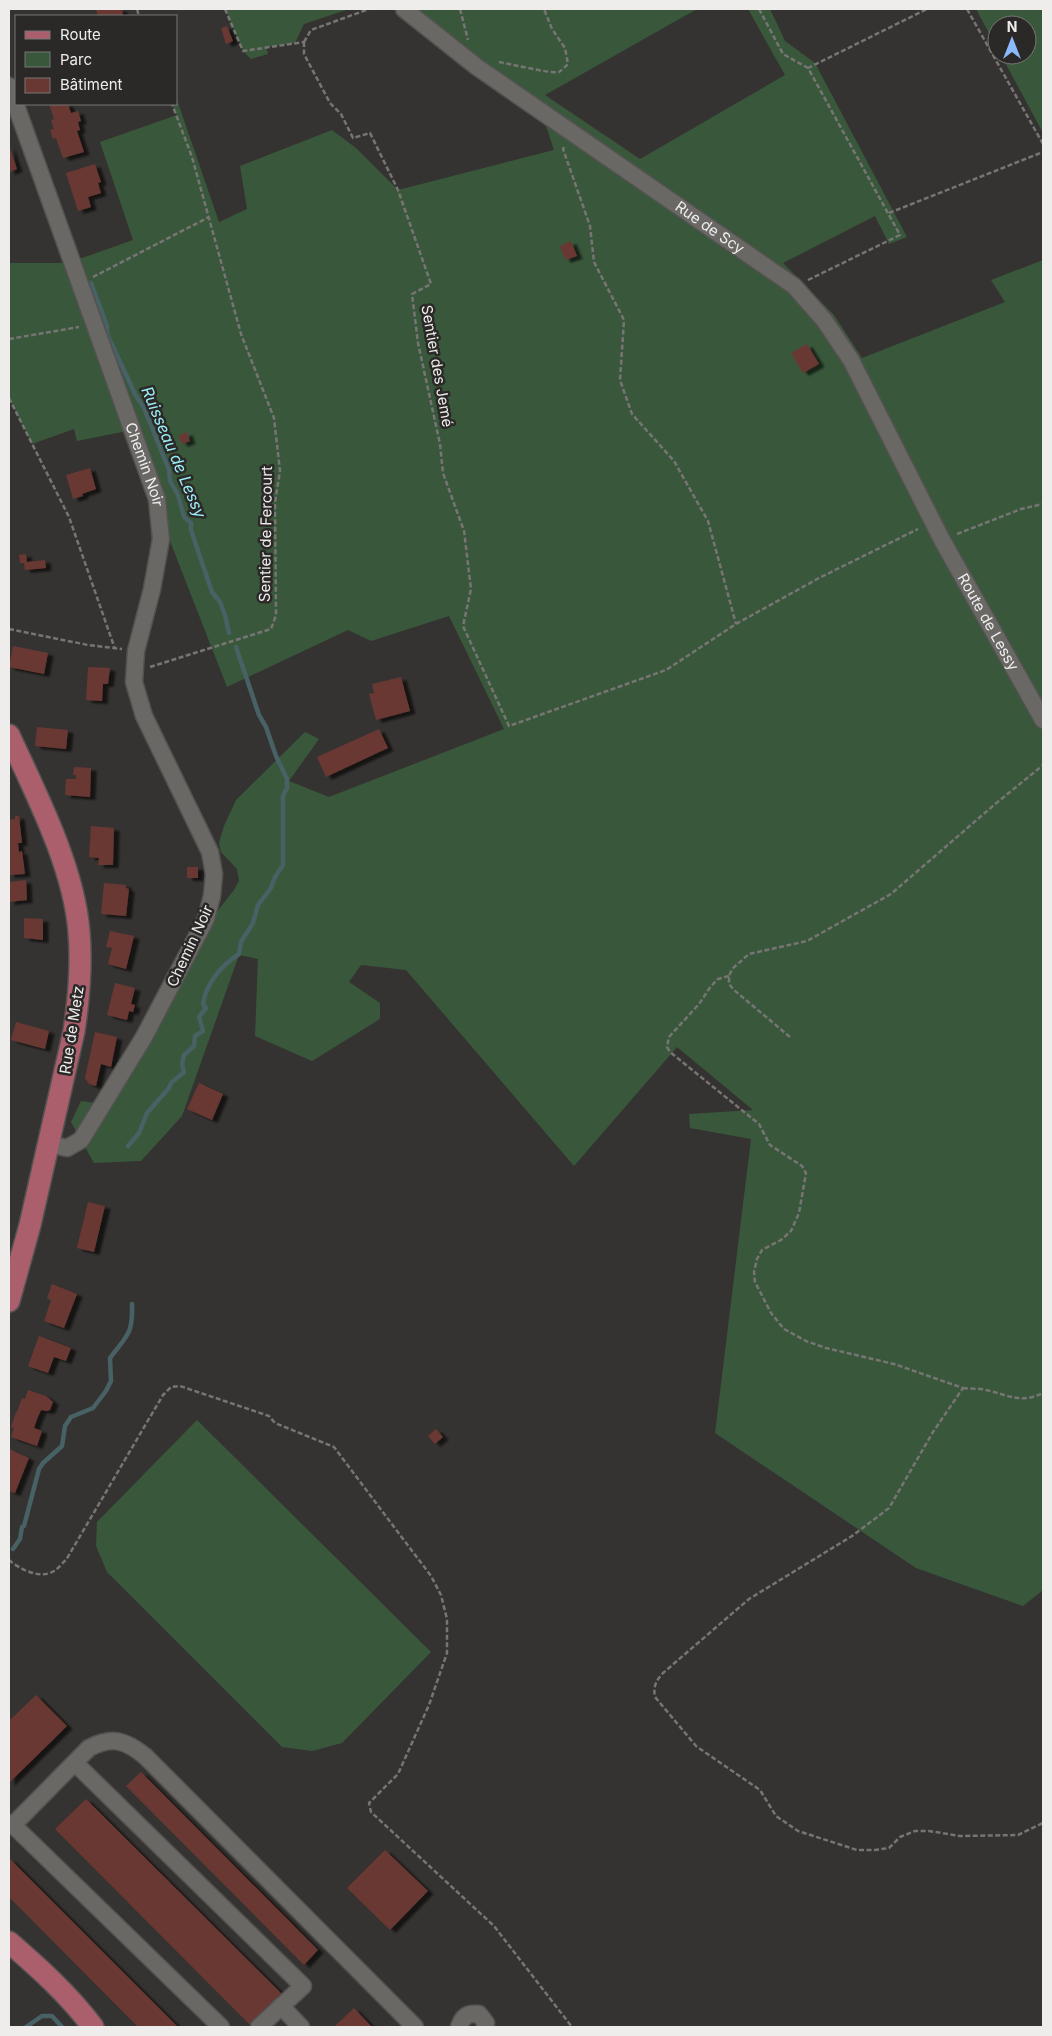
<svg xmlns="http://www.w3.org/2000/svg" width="1052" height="2036" viewBox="0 0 1052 2036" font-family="Inter,sans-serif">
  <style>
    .green { fill: #39583b }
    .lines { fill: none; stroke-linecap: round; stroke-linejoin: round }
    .stream { stroke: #476164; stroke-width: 4.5 }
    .building { fill: #693832; filter: url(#shadow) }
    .minor-casing { stroke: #535250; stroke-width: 19 }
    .major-casing { stroke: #535250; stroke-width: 24 }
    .path { stroke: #777573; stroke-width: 2.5; stroke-dasharray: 5 2.5; stroke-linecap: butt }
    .minor { stroke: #696865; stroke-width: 16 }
    .major { stroke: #ab5f6c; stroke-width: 21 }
    .labels { text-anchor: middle; stroke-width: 5; stroke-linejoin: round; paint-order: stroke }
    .street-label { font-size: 15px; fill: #eeedec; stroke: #2b2927 }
    .water-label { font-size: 16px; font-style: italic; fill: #9bedf9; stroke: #2b2927 }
  </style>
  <defs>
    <filter id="shadow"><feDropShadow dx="5.5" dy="3" stdDeviation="1" flood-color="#0009"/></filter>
  </defs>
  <rect width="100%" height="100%" fill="#353331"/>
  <path class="green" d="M225,9H349L304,24L295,43L266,47L268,54L251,59L243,51Z
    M395,9H697L545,95L640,159L785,75L748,9H770L785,41L815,63L907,237L889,244L875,216L783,263L834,315L862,358L1005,302L991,280L1043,260V1590L1023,1606L916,1568L715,1433L751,1139L690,1128L689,1114L753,1110L677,1047L574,1166L406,970L361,965L349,982L380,1003V1019L312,1061L255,1036L258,959L239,955L182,1116L141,1161L94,1163L71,1122L81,1101L110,1105L212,918L234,890L239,881L237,869L221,852L219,843L224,826L236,800L305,732L319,739L289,781L329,797L504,729L449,616L371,641L348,630L227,687L127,431L77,441L74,429L32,444L9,398V263H68L133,240L100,142L177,115L172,104H176V97L219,222L247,209L240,166L332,130L356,148L398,190L554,150L545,123L435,43Z
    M976,9H1043V133L1001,55H1027V25H997V48Z
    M197,1420L431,1652L342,1743L312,1751L282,1747L107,1572L96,1546L97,1522Z"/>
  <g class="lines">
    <path class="stream" d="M91,283L107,326V334L136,396L144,408L169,470L170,481L178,495L184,517L191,523V530L212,592L220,602L225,615L229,633
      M128,1146L139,1133L147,1113L169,1088L171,1083L184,1072L182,1064L184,1055L194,1046L195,1036L203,1031L199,1017L206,1008L203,1004C206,983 222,965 239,954L241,942L253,923L258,905L271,888L275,877L283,865V796L287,788V779L276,756L266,727L259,715L236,647
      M13,1549L20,1539L22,1527L24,1526L39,1469L43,1463L62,1446L65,1426L71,1417L93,1408L106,1391L111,1381L110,1358C127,1335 133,1335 132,1304
      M26,2027L42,2016H52L62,2027"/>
  </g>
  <path class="building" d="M96,9H122L123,16H98Z
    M227,26L233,41L226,44L221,28Z
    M49,104H68L71,113L78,111L81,121L78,122L80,130L77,131L84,152L63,158L56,138L53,139L50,130L54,129L51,120L54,119Z
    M9,145L17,169L9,172Z
    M95,164L101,182L98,183L101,193L88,197L91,207L78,211L66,173Z
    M571,241L577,256L565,260L560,246Z
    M807,344L819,364L803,373L791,353Z
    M187,432L190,441L182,444L178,436Z
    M90,468L96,489L82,494L83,496L73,499L66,475Z
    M26,554L27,562L45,560L46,568L25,570L24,563H20L19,555Z
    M13,646L48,653L44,674L9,667Z
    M88,667L110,668L108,684H103L102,701L86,700Z
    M401,677L410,711L376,720L369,694L374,693L372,684Z
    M37,727L68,730L66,749L35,746Z
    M379,729L388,748L326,777L317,757Z
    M74,767L91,768L90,797L65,795L66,779H76V775H73Z
    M15,816H19L22,843H18L19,852L22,851L25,874L9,875V820L15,819Z
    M91,826L114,828L113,865H98L99,858L89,857Z
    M187,867H198V878H187Z
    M26,880L27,900L9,902V882Z
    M104,883L126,885V888L129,889L126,916L101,914Z
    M24,918L43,919V940L24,938Z
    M110,931L134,936L126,969L108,964L112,948L106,947Z
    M115,983L135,988L131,1004L135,1005L133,1012L129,1011L127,1020L107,1015Z
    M16,1022L49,1031L45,1049L11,1040Z
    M95,1032L117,1037L111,1067L101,1064L96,1086L89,1084L85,1078Z
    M199,1083L223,1094L212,1120L187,1109Z
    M88,1202L105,1206L94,1252L77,1248Z
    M52,1284L77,1294L64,1328L44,1321L51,1300L47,1298Z
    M39,1336L71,1348L66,1361L54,1357L48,1373L28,1366Z
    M28,1390L46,1396L53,1402L50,1410L47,1411L41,1410L37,1419L34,1428L42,1431L37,1446L11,1437L14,1428L11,1427L16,1412H17L22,1398L25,1399Z
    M436,1429L443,1437L435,1444L428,1436Z
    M9,1449L29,1458L15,1493L9,1491Z
    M36,1695L67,1726L9,1783V1721Z
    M141,1772L318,1950L304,1965L126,1786Z
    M86,1799L283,1995L251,2026L55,1829Z
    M385,1850L428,1891L390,1930L347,1888Z
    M9,1858L178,2027H138L9,1897Z
    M354,2008L372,2027H334Z"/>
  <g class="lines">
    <defs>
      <g id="minor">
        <path id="s1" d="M404,9L477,67L794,286L824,320L851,360L942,540L1043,720"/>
        <path id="s2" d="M9,86L157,499L161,539L152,589L136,651L134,682L144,716L210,852L214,874L212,896L206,919L144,1037L81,1140L67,1148L49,1144"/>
        <path d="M75,1763L303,1986L259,2027"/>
        <path d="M9,1823L13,1825L89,1748C112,1736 125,1740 145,1756L415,2027"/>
        <path d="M13,1825L221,2027"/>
        <path d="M281,2006L301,2027"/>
        <path d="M459,2027C463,2016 467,2013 479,2014L486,2023L485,2027"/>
      </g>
      <path id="major" d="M9,735C36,794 74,867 79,932C82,966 79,998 74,1031L30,1225L9,1301
        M9,1942C40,1969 68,1994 93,2027"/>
    </defs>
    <use href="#minor" class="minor-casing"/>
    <use href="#major" class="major-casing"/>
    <path class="path" d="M137,9L139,16
      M225,9L243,51L304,42
      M460,9L468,40
      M759,9L783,54L808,68
      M967,9L1043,144
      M304,42V54L330,103L341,114L353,138L370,133L398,190L431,284L412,294L418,343L440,444L443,473L464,531L471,589L463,626L509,726L666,670L736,624L819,578L918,529
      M304,42L311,30L369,9
      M499,62C511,64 551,74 559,72C562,70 565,67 568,64L565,48L552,29L544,9
      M564,147L563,149L590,226L594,262L624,320L620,380L632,414L674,461L708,521L736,624
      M889,213L1043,152
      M93,277L209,217
      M808,280L900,235L808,68L927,9
      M9,339L79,327
      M9,398L69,517L115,649
      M957,534L1021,509L1043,504
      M9,629L88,645L122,649
      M150,667L271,629L276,615L275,502L280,471L274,418L241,334L192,157L172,104
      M729,976L718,979L711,986L699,1004L669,1037L667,1047L670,1052L759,1124L770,1145L802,1166L806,1173L799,1213L791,1231L781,1240L762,1250L757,1259L754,1272L755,1282L771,1313L784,1329L806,1341L826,1348L894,1364L963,1388L933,1432L889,1508L852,1536L749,1599L663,1673C656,1681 653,1686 655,1697L696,1746L760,1790L776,1816L798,1831L857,1850H875L889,1848L900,1837L915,1831H929L960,1836L1018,1835L1043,1823
      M790,1037L734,990L729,984V976L732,969L749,954L807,941L891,894L994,805L1043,765
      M963,1388C970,1389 979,1388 986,1390C1008,1395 1021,1404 1043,1393
      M9,1560C20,1569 40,1580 54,1571C58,1569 62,1563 66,1560L163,1395L171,1387L180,1386L269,1416L275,1423L334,1447L431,1576L441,1595L447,1619V1653L429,1705L398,1774L369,1803L371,1812L494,1926L572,2027"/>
    <use href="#minor" class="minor"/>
    <use href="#major" class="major"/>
  </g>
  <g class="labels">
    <g class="street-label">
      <text dy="5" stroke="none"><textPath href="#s1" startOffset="376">Rue de Scy</textPath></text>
      <text transform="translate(437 366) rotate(80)" y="5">Sentier des Jemé</text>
      <text dy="5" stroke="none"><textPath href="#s2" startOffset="402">Chemin Noir</textPath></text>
      <text transform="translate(266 534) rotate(-89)" y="5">Sentier de Fercourt</text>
      <text dy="5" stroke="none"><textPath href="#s1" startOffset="868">Route de Lessy</textPath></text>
      <text transform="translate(190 946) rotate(-65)" y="5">Chemin Noir</text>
      <text transform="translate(72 1030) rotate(-81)" y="5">Rue de Metz</text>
    </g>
    <g class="water-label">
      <text transform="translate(174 452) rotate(67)" y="6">Ruisseau de Lessy</text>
    </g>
  </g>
  <rect width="1052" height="2036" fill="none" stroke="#eeedec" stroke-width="20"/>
  <rect x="15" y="15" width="162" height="90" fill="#2b2927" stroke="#797776"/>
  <rect x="25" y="31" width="25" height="8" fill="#ab5f6c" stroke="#797776"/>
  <text x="60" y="40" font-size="15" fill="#eeedec">Route</text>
  <rect x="25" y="52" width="25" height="15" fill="#39583b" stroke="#797776"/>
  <text x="60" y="65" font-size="15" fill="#eeedec">Parc</text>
  <rect x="25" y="78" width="25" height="15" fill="#693832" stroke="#797776"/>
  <text x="60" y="90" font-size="15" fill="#eeedec">Bâtiment</text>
  <g transform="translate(1012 40)"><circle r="24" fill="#2b2927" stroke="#797776"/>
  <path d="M0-4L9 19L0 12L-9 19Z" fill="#8abafc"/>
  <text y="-8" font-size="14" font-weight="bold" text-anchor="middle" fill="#eeedec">N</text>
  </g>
</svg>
